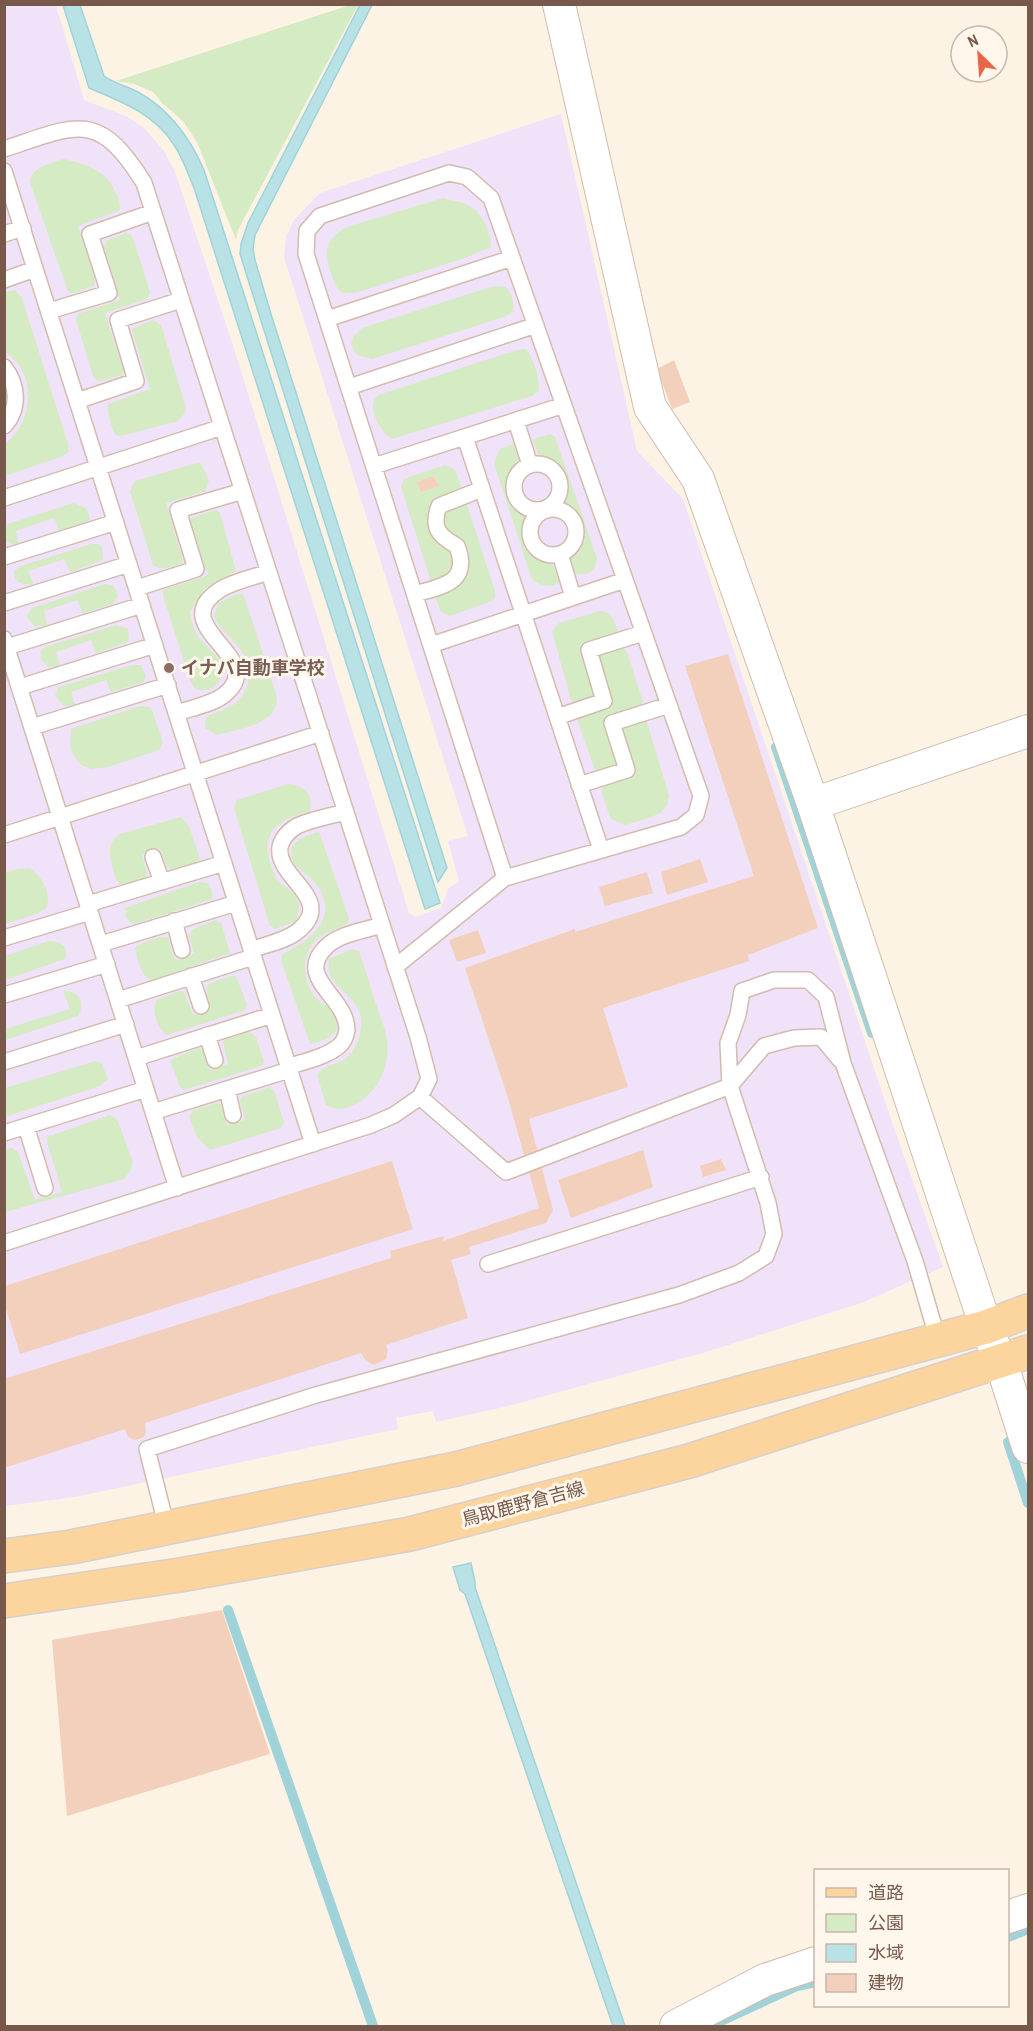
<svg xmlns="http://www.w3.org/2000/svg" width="1033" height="2031" viewBox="0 0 1033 2031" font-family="'Archivo Narrow','Noto Sans JP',sans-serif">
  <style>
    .education { fill: #f0e2f9 }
    .green { fill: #d5ebc3 }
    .water { fill: #b9e2e7; stroke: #9fd3d9; stroke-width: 1.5 }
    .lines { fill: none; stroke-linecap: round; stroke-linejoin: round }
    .stream { stroke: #9fd3d9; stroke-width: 10 }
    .building { fill: #f3d0bc }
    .service-casing { stroke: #d1bcae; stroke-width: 18 }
    .minor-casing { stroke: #d1bcae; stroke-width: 34 }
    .primary-casing { stroke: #d9d0cc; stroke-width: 36 }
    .service { stroke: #fff; stroke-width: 15 }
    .minor { stroke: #fff; stroke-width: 32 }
    .primary { stroke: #fcd49d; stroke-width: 33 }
    .education-dot { fill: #8d6e63; stroke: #fff7ec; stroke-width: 2 }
    .labels { text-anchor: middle; stroke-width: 6; stroke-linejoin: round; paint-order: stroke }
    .education-label { font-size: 18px; font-weight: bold; fill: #785e54; stroke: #fff7ec; text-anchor: start }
    .street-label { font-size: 18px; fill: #77584a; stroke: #fff7ec }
  </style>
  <rect width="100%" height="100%" fill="#fdf3e5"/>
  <path class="education" d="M4,5H56L84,100L128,117L144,128L164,151L175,172L232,342L409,913L415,917L441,908L448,889L459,881L448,841L468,836L284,257L286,237L294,220L320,193L561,114L637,451L683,499L891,1119L943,1267L864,1302L706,1352L504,1407L436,1422L433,1411L396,1418L398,1429L75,1497L5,1506Z"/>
  <path class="green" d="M350,5H358L238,230L236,240L197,142L183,121L163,104L153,92L134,84L116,81Z
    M63,159C84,163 106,170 115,191C118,197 121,203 120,210L78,226L95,281L94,286L73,293H70L67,289L30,182C31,167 50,164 63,159Z
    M443,198C451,201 460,201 467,205C482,211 491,232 491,247L465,258L358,292C354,292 347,294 343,293C334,291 326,259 327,250C328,240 337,234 344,228Z
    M126,233L131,235L134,241L150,292L147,299L105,313L124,372L122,375L100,381L94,379L76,320L77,316L80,313L120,300L104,246L108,240Z
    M494,286L506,287C512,295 514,301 513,312L504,317L372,359L357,355L351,344L354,336L362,328Z
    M15,290L22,298L68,444L69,452L63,456L5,476V444C34,421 38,373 5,352V292Z
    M154,320L161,325L186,408L185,413L178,421L121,436L116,435C111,428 107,413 108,404L150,389L132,330L133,328Z
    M526,349C534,360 540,378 539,391L532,396L392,439C380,432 365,406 378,395L517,350Z
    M550,434L555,437L597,558C596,571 588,576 576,574L570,559C586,538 588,517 563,503C564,499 567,493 568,489C570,472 554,460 539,457L533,439Z
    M513,444L520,463C505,476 506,495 518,512L527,515C521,548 524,551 553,565L559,582C550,589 540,585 532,580L494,463L500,449Z
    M200,462L209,480L206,491L166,503L183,561L181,564C172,566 160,572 153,565L130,491L135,481Z
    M445,465C457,468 458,476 461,487L437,499L430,530L438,544L455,554L452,574L431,582L401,487L404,479Z
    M466,502L495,591V597L492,601L450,616L441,612L435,596C457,589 479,570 463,546C459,539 449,532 443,525V514L447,510Z
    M74,503L87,509L90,519L86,523L59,530L54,518L16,531L19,543L13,544L5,540V526L7,524Z
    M216,510L220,513L236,571L205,588L190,612C195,648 214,644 225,670C220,684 210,694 195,689L190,680L163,596V590L208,575L189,521L191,518Z
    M91,544H98L102,547L103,560L70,572L64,559L28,571L34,585C24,584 14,585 14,571L21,566Z
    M105,584C113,585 116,587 118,595L113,604L83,613L77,600L44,611L47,626H34L26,616L32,608Z
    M238,594H242L244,596L277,697C278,725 238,729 217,735L205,728L206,717C215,712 227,709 236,703C242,698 245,691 248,683C257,653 225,640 214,616L218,603Z
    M600,611C613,612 614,621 618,632L616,634L581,645L598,695C591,701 579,707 571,700L552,631L559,623Z
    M117,625L128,629L129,641L125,643L96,653L91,640L56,652L60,666L48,667L40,658L41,651L45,647Z
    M620,648H623L627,652L643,702L642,706L605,718L620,767L596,773L577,719L612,705L597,655Z
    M132,665H141L146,676L144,682L111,692L106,680L71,692L75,705L64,706L55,696L58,688L62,686Z
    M140,706L149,707L152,710L163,742L159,750L108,767L91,769L81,765L73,755L70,745L71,729Z
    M646,719L669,796L667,805L660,813L649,818L625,825L611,819L602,794V788L605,785L636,775L621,727Z
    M288,784C304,786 315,794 309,812C281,819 261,829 270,862C272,868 274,874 277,880C282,887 294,890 297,899C301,907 298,914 296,921L275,929L270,926L234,808L237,800Z
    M181,817L189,826L200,859L196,863L172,870L167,867L159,848L142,854L147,873L146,878L123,886L116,880C112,861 102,847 120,834Z
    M319,832L349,918L347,924C337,929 322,933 315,941C301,956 303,982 315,997C320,1003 329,1006 333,1012C346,1033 329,1040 310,1044L281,960L282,954C310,941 341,918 316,884C310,876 298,870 293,861C284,843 306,835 319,832Z
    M30,868C42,877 51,892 47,908L36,914L5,924V873L18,869Z
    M200,882L208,883L212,891V899L141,922L133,924L126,918L125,908Z
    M216,920L221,923L230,953L153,980C140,977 138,960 135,948C144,942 158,935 168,938L175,960L194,953L189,935L193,929Z
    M49,941C60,941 70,947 65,959L5,980V956Z
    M352,949L359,951C366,972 372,992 379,1013C382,1022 386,1031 387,1040C390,1064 380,1089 360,1101C348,1109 339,1112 326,1105L317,1074C324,1065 336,1065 345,1059C357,1051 363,1030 361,1017C355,989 324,989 329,959Z
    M232,976H236L247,1005L245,1010L167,1035C158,1030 150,1009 157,1000L180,991L184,992L193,1015L211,1009C203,980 205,985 232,976Z
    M63,991C79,990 86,1003 78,1016L5,1040V1029L70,1009Z
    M250,1032L256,1037L264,1062L261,1066L184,1090L180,1087L170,1060L198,1048L203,1051L209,1070L228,1064L223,1042L225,1039Z
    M96,1061L102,1064L108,1079L100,1086L5,1117V1088Z
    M270,1087L275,1093L284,1123L281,1128L210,1150L197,1137L189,1117L193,1110L216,1103L222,1105L227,1125L245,1120L240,1102L241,1097Z
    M110,1115L115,1118L118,1122L133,1162L131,1170L124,1179L5,1212V1149L12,1148L18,1152L35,1200L62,1192L47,1142V1137Z"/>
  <path class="water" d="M63,5H80L104,76C114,83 126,86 138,92C169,109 190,138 204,170L440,903L425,909L194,188C188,174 183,158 174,145C155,114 120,101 89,88Z
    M360,5H372L255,235L253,249L255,260L271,314L447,868L438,882L240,254L241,244L248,223Z
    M471,1563L475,1582V1587L625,2026H613L465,1594L460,1590L453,1567Z"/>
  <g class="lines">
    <path class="stream" d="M776,747L872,1033
      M1008,1442L1028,1503
      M228,1610L373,2026
      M1008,1937L1028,1929
      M710,2026L797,1986L816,1982"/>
  </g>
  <path class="building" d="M674,360L690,402L672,409L657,369Z
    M434,476L439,486L421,492L417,482Z
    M728,654L818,928L748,955L749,961L603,1008L628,1087L529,1119L553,1210L546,1223L469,1247L471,1254L451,1260L468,1318L386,1345L388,1350L386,1359L374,1365L366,1361L361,1353L145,1423L146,1432L144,1437L139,1439L134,1440L128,1437L125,1429L4,1468V1379L391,1258L390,1251L444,1236L443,1241L539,1208L508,1098L465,968L575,929V932L754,876L685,666Z
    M700,859L708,882L667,895L661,872Z
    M647,872L653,893L605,906L599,887Z
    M478,930L486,953L457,962L449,940Z
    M643,1150L653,1187L571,1218L558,1180Z
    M721,1159L726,1170L703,1177L700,1166Z
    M392,1161L413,1229L20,1354L5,1305V1286Z
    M222,1610L270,1754L67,1816L52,1640Z"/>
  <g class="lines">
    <defs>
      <path id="service" d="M4,149C77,125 98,109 144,183L418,1037L429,1079L420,1097L394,1115L371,1125L4,1243
        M4,171L313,1144
        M4,234L23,228
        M4,280L35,269
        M49,311L109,293L90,234L153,212
        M327,319L512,258
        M4,367C18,384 20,409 4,426
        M349,387L536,325
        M77,401L136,381L118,320L181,300
        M516,421L530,465
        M465,437L601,850
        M514 487a23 23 0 1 1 46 0a23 23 0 1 1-46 0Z
        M374,466L564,405
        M4,498L222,427
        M530 532a23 23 0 1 1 46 0a23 23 0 1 1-46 0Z
        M560,554L573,597
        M4,557L116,522
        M137,588L196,569L178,510L243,491
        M415,594C442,586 471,583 457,546C439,536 431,528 439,506L482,489
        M4,603L129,564
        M4,639L177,1188
        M431,645L625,580
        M7,647L142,605
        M20,687L155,645
        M176,713C191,708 211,705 224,695C272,657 161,627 221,589C235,581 254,577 269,572
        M557,717L604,701L589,650L643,633
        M32,727L168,685
        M579,785L627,770L612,723L669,705
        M4,835L321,733
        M153,857L162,882
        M88,904L224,863
        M174,921L182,950
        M4,938L90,912
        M101,944L236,903
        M251,950C267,944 286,941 298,931C337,899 275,878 280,847C282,838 289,831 297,826C312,819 330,816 346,812
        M395,967L505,878L681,827L696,815L701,796L491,198L467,177L449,173L320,216L307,231L306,254L505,878
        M191,976L201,1006
        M4,995L107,964
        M118,1000L253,957
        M207,1035L215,1060
        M136,1058L272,1015
        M4,1062L126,1024
        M288,1067C305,1061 326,1057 339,1046C344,1042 346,1036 347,1030C347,996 293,978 327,946C340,934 365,930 382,925
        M227,1089L233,1115
        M420,1097L506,1172L730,1086L764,1046L794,1038L821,1037L840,1060
        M153,1112L289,1070
        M26,1126L45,1188
        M4,1133L146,1089
        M488,1264L761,1177
        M167,1528L147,1449L316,1395L679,1295L739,1273L766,1256L774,1234L768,1203L730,1086L728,1043L738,1015L742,991L774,980H808L826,997L843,1063L915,1261L938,1340"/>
      <path id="minor" d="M559,4L650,407L698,479L813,804L986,1327L1001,1362L1028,1447
        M813,804L1028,731
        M1008,1917L1028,1910
        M676,2026L765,1980L816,1963"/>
      <path id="primary" d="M4,1556L71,1547L456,1469L986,1327L1028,1311
        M4,1601L180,1575L410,1534L689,1461L1028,1352"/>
    </defs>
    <use href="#service" class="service-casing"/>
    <use href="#minor" class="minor-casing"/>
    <use href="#primary" class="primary-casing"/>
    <use href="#service" class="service"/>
    <use href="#minor" class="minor"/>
    <use href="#primary" class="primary"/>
  </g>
  <circle class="education-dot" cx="169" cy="668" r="6"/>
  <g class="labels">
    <g class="education-label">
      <text x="181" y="674">イナバ自動車学校</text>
    </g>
    <g class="street-label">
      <text transform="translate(523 1504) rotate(-15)" y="6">鳥取鹿野倉吉線</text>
    </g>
  </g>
  <rect width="1033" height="2031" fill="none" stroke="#77584a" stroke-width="12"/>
  <rect x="814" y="1869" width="195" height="138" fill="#fff7ec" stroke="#c9b7ab" stroke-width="1.5"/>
  <rect x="826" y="1888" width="30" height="9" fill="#fcd49d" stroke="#c9b7ab" stroke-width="1.5"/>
  <text x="868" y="1899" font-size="18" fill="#77584a">道路</text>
  <rect x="826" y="1914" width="30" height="18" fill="#d5ebc3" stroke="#c9b7ab" stroke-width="1.5"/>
  <text x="868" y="1929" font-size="18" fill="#77584a">公園</text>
  <rect x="826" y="1944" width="30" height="18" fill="#b9e2e7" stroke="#c9b7ab" stroke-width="1.5"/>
  <text x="868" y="1959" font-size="18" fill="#77584a">水域</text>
  <rect x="826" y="1974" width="30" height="18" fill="#f3d0bc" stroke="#c9b7ab" stroke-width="1.5"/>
  <text x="868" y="1989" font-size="18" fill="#77584a">建物</text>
  <g transform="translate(979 54) rotate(335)"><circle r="28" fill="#fff7ec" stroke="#c9b7ab" stroke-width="1.5"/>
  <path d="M0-4.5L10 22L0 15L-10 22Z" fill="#e96548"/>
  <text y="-9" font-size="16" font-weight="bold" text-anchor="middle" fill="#77584a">N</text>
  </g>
</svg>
